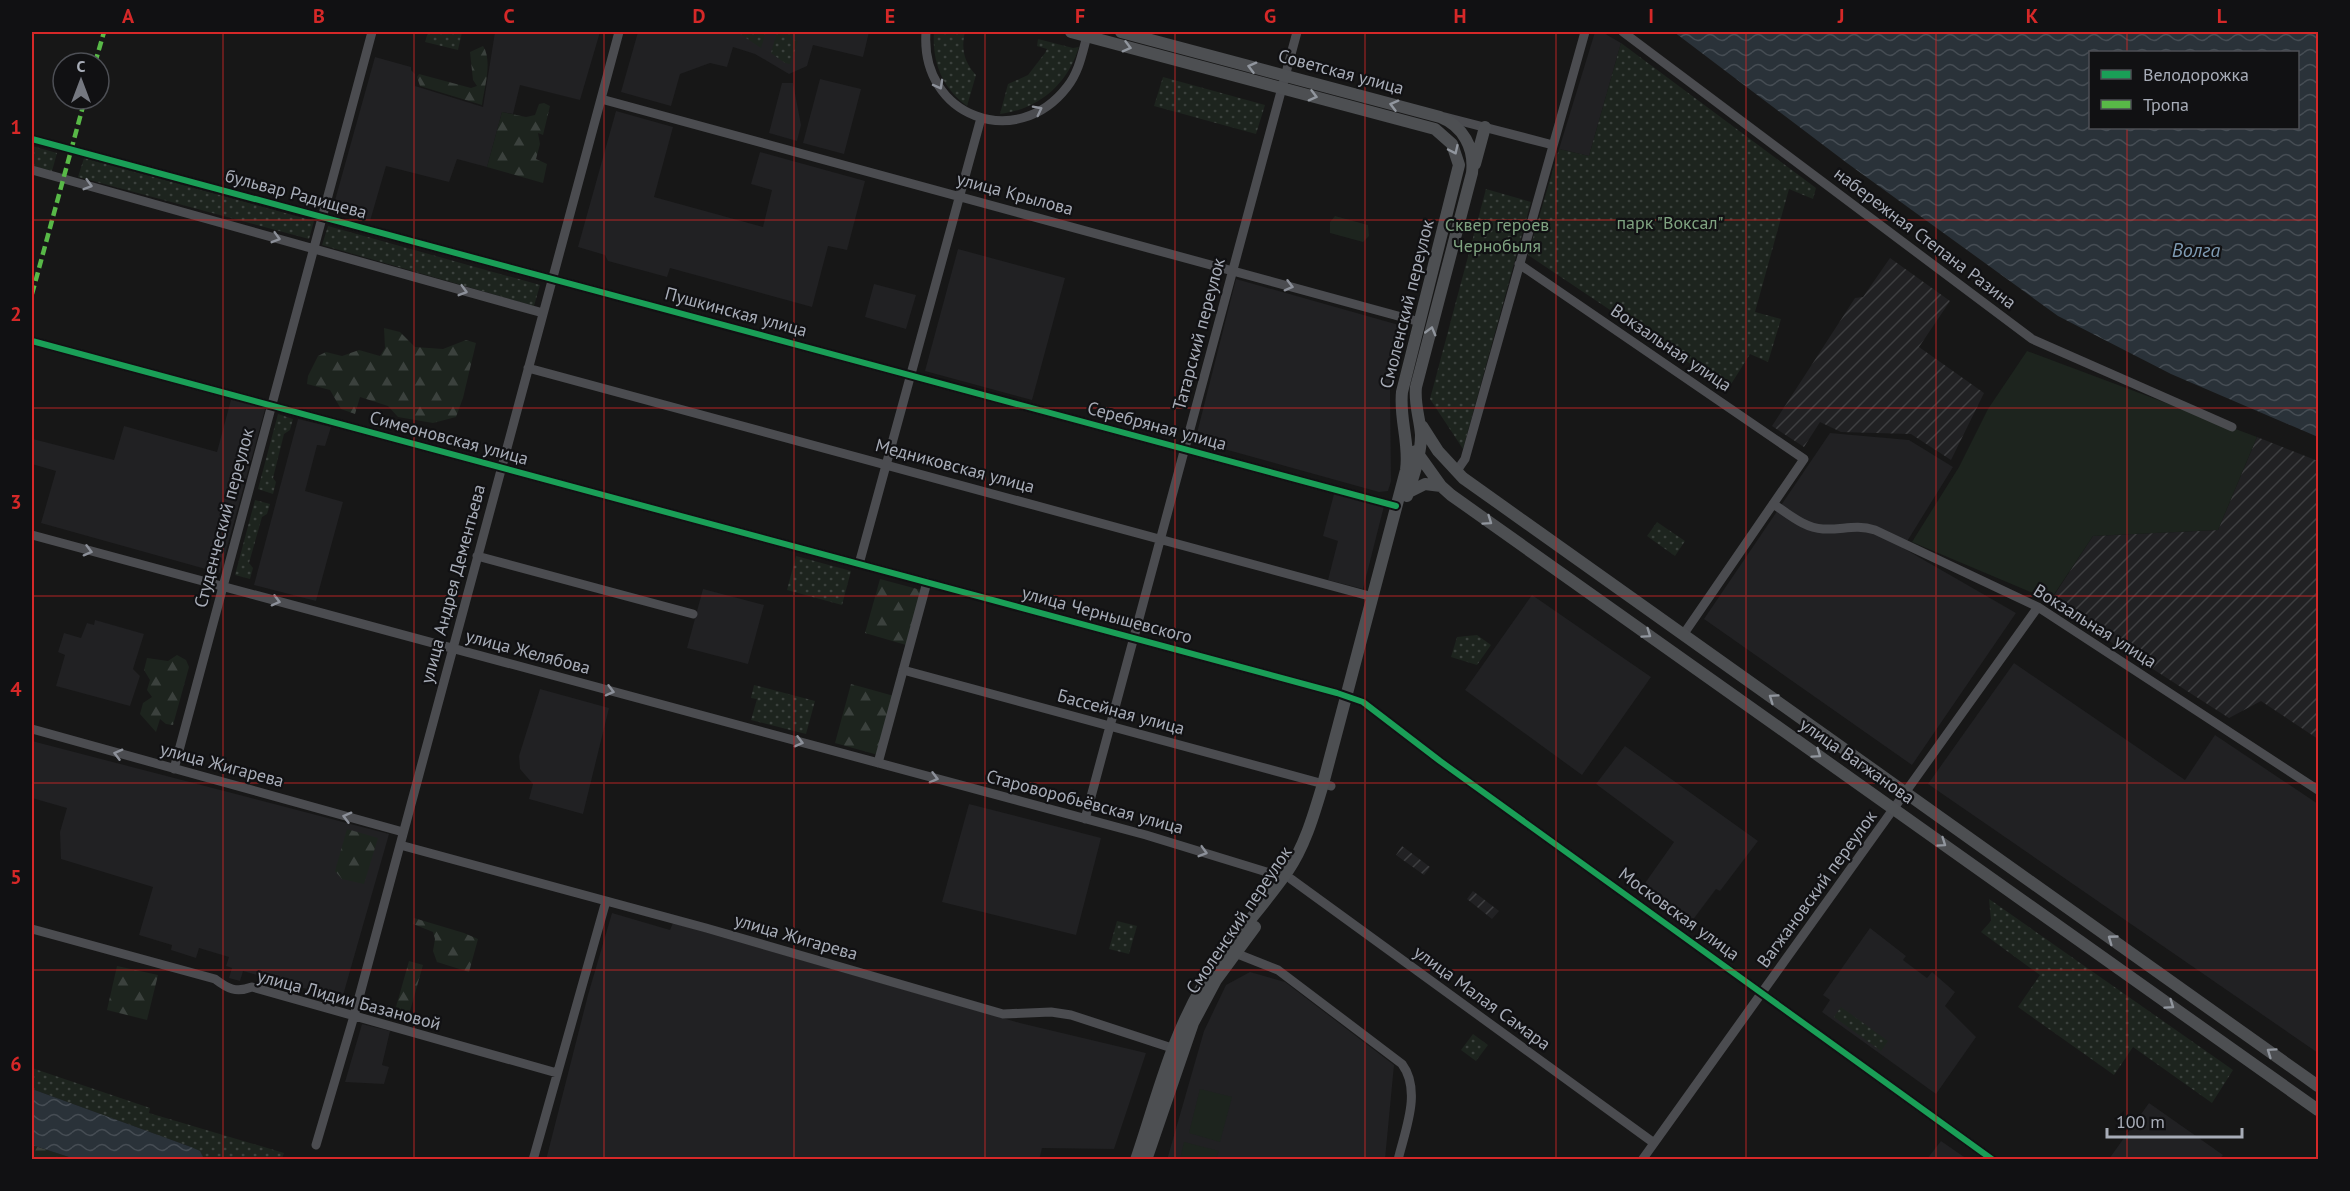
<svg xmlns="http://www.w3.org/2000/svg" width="2350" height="1191" viewBox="0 0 2350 1191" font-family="'PT Sans',sans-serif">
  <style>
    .built { fill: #212123 }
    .industrial { fill: url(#industrial-furrows) }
    .green { fill: url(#green-dots) }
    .forest { fill: url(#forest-firs) }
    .pitch { fill: #1d241e }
    .water { fill: url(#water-waves); fill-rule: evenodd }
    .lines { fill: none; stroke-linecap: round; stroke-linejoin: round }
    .minor { stroke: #4b4c50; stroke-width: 9 }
    .major { stroke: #4d4f52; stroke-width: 12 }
    .quiet { stroke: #58b947; stroke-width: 4.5; stroke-dasharray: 9 4.5; stroke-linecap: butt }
    .cycleway-casing { stroke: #111113; stroke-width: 10 }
    .cycleway { stroke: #1a9f57; stroke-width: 6 }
    .oneway { stroke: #91969e }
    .oneway2 { stroke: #8c9099 }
    .grid { fill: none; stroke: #d62828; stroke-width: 1.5; stroke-opacity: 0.55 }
    .labels { text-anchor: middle; stroke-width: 4.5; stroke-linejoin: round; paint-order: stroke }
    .street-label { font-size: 18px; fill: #a8adb8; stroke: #111113 }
    .park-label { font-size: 18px; fill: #7fa381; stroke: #111113 }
    .water-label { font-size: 20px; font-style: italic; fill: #7f9bb3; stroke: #111113 }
    .neatline { fill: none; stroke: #d62828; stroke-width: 2 }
    .grid-label { font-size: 20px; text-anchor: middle; font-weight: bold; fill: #d62828 }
  </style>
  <defs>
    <pattern id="industrial-furrows" width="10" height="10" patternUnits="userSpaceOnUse" patternTransform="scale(1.5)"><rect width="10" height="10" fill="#212123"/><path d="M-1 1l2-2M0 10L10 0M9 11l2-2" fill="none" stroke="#3e3f41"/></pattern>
    <pattern id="green-dots" width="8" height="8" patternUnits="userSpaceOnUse" patternTransform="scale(1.5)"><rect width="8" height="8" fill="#1d241e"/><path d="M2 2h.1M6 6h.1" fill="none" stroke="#3b413d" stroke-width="1.8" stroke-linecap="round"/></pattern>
    <pattern id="forest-firs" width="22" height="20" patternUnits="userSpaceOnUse" patternTransform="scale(1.5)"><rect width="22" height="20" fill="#1d241e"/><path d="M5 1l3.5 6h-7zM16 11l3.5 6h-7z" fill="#3b413d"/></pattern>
    <pattern id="water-waves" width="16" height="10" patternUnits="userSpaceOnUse" patternTransform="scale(1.5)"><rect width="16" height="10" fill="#2a3239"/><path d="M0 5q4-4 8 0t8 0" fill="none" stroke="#464d54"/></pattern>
  </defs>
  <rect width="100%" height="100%" fill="#171717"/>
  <path class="built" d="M495,32H600L580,100L520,85L513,114L502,112L487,167L457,159L449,182L386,166L370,221L332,211L375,57L411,67V70L415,74V86L483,107Z
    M638,32H869L863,57L813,45L807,66L789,74L755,54L733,47L727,67L710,63L680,74L671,106L621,92Z
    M1595,32H1602L1621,43L1589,156L1559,149Z
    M820,79L861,89L844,154L803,143Z
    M782,83H793L801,125L797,141L769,133Z
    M616,111L673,127L654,197L763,227L772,190L751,184L760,152L865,181L847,250L828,246L812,307L670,268L667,277L608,261L605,255L578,247Z
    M958,249L1065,278L1032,400L925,371Z
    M1236,279L1406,327L1390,389L1391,481L1388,491L1379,492L1195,441Z
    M874,284L916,295L906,329L865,317Z
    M232,396L266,406L220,573L41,523L56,471L32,464L33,439L114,460L124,426L217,452Z
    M298,419L331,427L325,446L317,445L305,491L343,502L316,601L254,585Z
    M1830,433L1909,440L1953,467L1903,548L2016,613L1912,765L1704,619Z
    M1334,494L1384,506L1363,589L1328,580L1338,541L1323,536Z
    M703,589L764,605L748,664L687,648Z
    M1532,595L1651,677L1582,775L1465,690Z
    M95,620L144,634L133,669L140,676L130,706L56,686L65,655L58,652L64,633L81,638L87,623L94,625Z
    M2014,663L2185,780L2215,735L2318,804V1053L1928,784Z
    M540,689L609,708L583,814L529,799L533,784L520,769L519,756Z
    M32,741L389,834L342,999L243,971L240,981L229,978L232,968L226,966L229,957L199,948L196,958L171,950L172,945L139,935L153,887L61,859L60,832L67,808L32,798Z
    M1625,746L1758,841L1720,891L1716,889L1692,921L1643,886L1674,842L1596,784Z
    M969,804L1101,838L1076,935L942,902Z
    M612,913L670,930L673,923L1020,1023L1146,1053L1114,1149L1042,1148L1039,1160H546L588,995Z
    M1870,928L1906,956L1903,960L1927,978L1932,972L1955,992L1945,1006L1976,1037L1936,1094L1822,1012L1830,1000L1823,995Z
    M1250,972L1285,982L1394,1065L1385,1159L1167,1160L1204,1031L1226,985Z
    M362,1024L390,1031L382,1065L389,1067L384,1084L345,1082Z
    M2149,1103L2223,1155L2220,1159H2109Z
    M1941,1141L1967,1159H1927Z"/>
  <path class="industrial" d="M1890,258L1950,301L1919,347L1984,393L1951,460L1911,434L1841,432L1820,422L1804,447L1772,426L1855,298L1863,297Z
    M2257,437L2318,461V739L2261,701L2229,718L2058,608L2061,602L2053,597L2093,536L2218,530Z
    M1402,846L1430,867L1424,875L1396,855Z
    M1473,891L1499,911L1492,919L1467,899Z"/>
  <path class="green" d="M428,32H462L458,50L425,42Z
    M737,32H766L761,48Z
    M777,32H793L791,39L798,41L790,64L785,63L771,53Z
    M934,32H965C961,49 964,62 976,75L967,106C942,88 932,62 934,32Z
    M1038,39L1073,48L1079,47C1067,85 1039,109 1000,114L1008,84L1028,75L1045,53L1047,49L1037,46Z
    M1621,43L1816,188L1813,199L1789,189L1755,312L1781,319L1768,362L1750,354L1728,389L1528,255L1559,149L1589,156Z
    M1163,77L1265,105L1256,134L1154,106Z
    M32,146L57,153L52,171L32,166Z
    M84,158L314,221L309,239L78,177Z
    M1486,189L1531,202L1463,449L1430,399Z
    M328,226L540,285L534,306L322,245Z
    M278,414L293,419L290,430L284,434L273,478L276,482L273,494L258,489Z
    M255,500L270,504L267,514L262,517L249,563L253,568L250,579L235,575Z
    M1657,522L1685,541L1675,556L1647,536Z
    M796,556L851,571L842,605L787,590Z
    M1477,635L1491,645L1477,665L1451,657L1457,637Z
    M754,685L815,701L806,734L751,720L757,699L751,698Z
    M1989,899L2233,1070L2212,1103L2133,1047L2114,1075L2018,1007L2040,975L1981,932L1991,921Z
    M1117,921L1137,926L1129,954L1109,949Z
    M1841,1007L1888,1041L1881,1051L1834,1017Z
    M1473,1034L1488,1045L1476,1061L1461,1050Z
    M32,1068L150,1108L149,1113L284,1153L282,1159H204L200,1152L191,1147L32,1089Z"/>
  <path class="forest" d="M483,46C493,61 484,88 482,105L420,86L417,77L419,74L471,88L477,86L473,80L470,52Z
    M544,103L550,106L543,135L538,133L540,144L536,159L547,164L543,183L487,167L502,112L526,117L535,115L539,104Z
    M384,328L400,332L415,347L443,349L466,340L476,343L463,398L456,417L433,423L398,417L388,406L360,397L355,414L341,409L330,390L307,384L308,376L318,356L326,352L342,356L359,350L380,356L385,348Z
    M880,579L921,590L906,645L865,633Z
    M177,655L186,660L189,667L173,725L166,724L160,719L156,732L140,714L143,703L152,697L147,690L150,680L144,670L147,658L168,661Z
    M851,684L894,696L878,755L835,743Z
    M347,829L378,838L364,884L342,879L335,871Z
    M414,918L464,933L478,939L469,972L437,962L433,951L435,939L433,932L413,924Z
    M409,961L423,965L408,1018L394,1014Z
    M117,966L158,975L147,1020L107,1010Z
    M32,1145L75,1159H32Z"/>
  <path class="pitch" d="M1335,216L1368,225L1369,236L1363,242L1330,233V222Z
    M2027,351L2257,437L2218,530L2093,536L2053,596L2061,602L2058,608L2035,594L1912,542L1959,467L1988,409Z
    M1200,1089L1232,1097L1220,1142L1189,1133Z
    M1184,1142L1219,1151L1216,1159H1180Z"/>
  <path class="water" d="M1674,32H2318V437L2171,374L2058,316L1847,163ZM2090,52H2298V128H2090Z
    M32,1089L191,1147L200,1151L204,1159H75L32,1145Z"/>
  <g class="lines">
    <path class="minor" d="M926,32C920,117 1017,152 1067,87C1079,72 1082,54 1087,36
      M1623,32L2032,339L2232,427
      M601,99L1420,322
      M1445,117L1553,145
      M32,139L1396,506
      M32,170L543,313
      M1519,264L1804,459L1683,635
      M32,341L1337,693L1363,702L1440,761L1993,1160
      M528,368L1373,597
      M1456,472L1465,459L1585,32
      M1773,504C1789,514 1804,528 1823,529C1843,530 1855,524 1875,530L2038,607L2318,790
      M32,535L1146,835L1283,877
      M477,556L693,614
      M859,564L981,118
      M903,670L1331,786
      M32,729L403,832
      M878,763L927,582
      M174,769L372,32
      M1085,819L1297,32
      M400,845L706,928L1003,1014L1051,1012L1071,1015L1178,1050
      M1291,879L1654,1143
      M32,929L215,979C228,989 236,993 252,987L557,1073
      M1230,951L1278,970L1402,1064C1422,1091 1405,1130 1398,1160
      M316,1145L354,1016L619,32
      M533,1160L606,901
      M1642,1160L2038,607"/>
    <path class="major" d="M1071,32L1435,129L1452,144L1459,165L1402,392C1399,418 1410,444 1406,470L1323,784C1314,814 1305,846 1287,872C1260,910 1227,945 1203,985C1171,1039 1156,1101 1136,1160
      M1121,32L1440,117C1463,126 1475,148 1472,173L1416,387C1414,404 1420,419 1421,435C1421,456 1413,477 1407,496
      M1475,164L1485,127
      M1422,426L1438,451L1463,478L2318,1086
      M1416,451L1441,486L1451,495L2318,1110
      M1407,493L1425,484L1441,486
      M1146,1160L1193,1023L1216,980L1255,927"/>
    <path class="quiet" d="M95,63L104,32
      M32,294L85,99"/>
    <defs>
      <path id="cycleway" d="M32,139L1396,506
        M32,341L1337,693L1363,702L1440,761L1993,1160"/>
    </defs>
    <use href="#cycleway" class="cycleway-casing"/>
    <use href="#cycleway" class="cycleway"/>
  </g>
  <defs><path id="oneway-chevron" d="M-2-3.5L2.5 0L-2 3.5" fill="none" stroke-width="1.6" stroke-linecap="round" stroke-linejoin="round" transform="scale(1.5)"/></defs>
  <g class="oneway">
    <use href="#oneway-chevron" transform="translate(1127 47) rotate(15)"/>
    <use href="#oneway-chevron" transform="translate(1252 67) rotate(-165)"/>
    <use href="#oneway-chevron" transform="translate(1313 96) rotate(15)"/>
    <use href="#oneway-chevron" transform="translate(1394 105) rotate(-165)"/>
    <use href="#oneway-chevron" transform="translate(1454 150) rotate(65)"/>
    <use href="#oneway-chevron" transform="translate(1431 331) rotate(-75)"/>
    <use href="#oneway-chevron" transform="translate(1488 521) rotate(35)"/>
    <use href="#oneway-chevron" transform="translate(1647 634) rotate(35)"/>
    <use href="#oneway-chevron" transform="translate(1773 698) rotate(-145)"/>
    <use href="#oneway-chevron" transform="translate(1817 754) rotate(35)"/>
    <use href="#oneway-chevron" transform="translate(1942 843) rotate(35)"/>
    <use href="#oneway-chevron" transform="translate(2112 939) rotate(-144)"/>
    <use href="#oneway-chevron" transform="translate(2170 1005) rotate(35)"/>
    <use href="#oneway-chevron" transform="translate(2271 1052) rotate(-145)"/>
  </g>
  <g class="oneway2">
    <use href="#oneway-chevron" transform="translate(939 85) rotate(61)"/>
    <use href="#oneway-chevron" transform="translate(1038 110) rotate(-27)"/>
    <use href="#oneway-chevron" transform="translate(88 185) rotate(16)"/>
    <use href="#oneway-chevron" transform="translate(276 238) rotate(16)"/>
    <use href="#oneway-chevron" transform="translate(1289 286) rotate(15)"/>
    <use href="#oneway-chevron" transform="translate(463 291) rotate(16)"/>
    <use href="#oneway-chevron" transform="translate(88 551) rotate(15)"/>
    <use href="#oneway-chevron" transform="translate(276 601) rotate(15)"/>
    <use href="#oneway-chevron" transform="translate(610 691) rotate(15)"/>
    <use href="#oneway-chevron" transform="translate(799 742) rotate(15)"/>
    <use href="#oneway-chevron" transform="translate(118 754) rotate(-165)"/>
    <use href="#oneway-chevron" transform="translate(934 778) rotate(15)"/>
    <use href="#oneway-chevron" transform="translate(347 817) rotate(-165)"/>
    <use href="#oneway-chevron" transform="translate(1203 852) rotate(16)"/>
  </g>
  <path class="grid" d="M223,32V1160M414,32V1160M604,32V1160M794,32V1160M985,32V1160M1175,32V1160M1365,32V1160M1556,32V1160M1746,32V1160M1936,32V1160M2127,32V52M2127,128V1160M32,220H2318M32,408H2318M32,596H2318M32,783H2318M32,970H2318"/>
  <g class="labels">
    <g class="street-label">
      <text transform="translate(1341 72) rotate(15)" y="6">Советская улица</text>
      <text transform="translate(296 194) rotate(15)" y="6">бульвар Радищева</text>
      <text transform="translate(1015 194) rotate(15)" y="6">улица Крылова</text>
      <text transform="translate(1925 238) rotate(37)" y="6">набережная Степана Разина</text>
      <text transform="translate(1407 304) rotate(-76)" y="6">Смоленский переулок</text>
      <text transform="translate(736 312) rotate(15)" y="6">Пушкинская улица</text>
      <text transform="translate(1199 334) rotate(-75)" y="6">Татарский переулок</text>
      <text transform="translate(1671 348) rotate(34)" y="6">Вокзальная улица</text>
      <text transform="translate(1157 426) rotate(15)" y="6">Серебряная улица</text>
      <text transform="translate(449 438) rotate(15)" y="6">Симеоновская улица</text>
      <text transform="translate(955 466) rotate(15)" y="6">Медниковская улица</text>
      <text transform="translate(224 518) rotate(-75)" y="6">Студенческий переулок</text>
      <text transform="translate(453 584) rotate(-75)" y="6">улица Андрея Дементьева</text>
      <text transform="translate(1107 615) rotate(15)" y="6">улица Чернышевского</text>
      <text transform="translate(2095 626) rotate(32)" y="6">Вокзальная улица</text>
      <text transform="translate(528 652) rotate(15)" y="6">улица Желябова</text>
      <text transform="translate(1121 712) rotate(15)" y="6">Бассейная улица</text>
      <text transform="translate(1857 761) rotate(35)" y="6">улица Вагжанова</text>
      <text transform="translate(222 765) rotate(15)" y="6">улица Жигарева</text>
      <text transform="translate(1085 802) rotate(15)" y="6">Староворобьёвская улица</text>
      <text transform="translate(1817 889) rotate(-54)" y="6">Вагжановский переулок</text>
      <text transform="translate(1679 914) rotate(36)" y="6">Московская улица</text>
      <text transform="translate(1239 920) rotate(-56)" y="6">Смоленский переулок</text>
      <text transform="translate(796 937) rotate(16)" y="6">улица Жигарева</text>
      <text transform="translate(1482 998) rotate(36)" y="6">улица Малая Самара</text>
      <text transform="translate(349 1000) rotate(15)" y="6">улица Лидии Базановой</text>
    </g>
    <g class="park-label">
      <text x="1670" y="229">парк "Воксал"</text>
      <text x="1497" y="231">Сквер героев<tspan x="1497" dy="21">Чернобыля</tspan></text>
    </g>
    <g class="water-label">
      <text x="2196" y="257">Волга</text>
    </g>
  </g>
  <rect width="2350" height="1191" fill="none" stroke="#111113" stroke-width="66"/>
  <rect x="2089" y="51" width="210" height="78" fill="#111113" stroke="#4d4f55" stroke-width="1.5"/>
  <rect x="2101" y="70" width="30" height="9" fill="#1a9f57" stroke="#4d4f55" stroke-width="1.5"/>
  <text x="2143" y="81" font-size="18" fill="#a8adb8">Велодорожка</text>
  <rect x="2101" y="100" width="30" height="9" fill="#58b947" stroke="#4d4f55" stroke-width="1.5"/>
  <text x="2143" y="111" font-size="18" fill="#a8adb8">Тропа</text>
  <g transform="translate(81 81)"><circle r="28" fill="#111113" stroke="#4d4f55" stroke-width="1.5"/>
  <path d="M0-4.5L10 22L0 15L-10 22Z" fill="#757880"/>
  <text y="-9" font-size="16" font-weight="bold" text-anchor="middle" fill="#a8adb8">С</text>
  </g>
  <path d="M2107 1128v9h135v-9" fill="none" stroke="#a8adb8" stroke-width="3"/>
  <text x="2116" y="1128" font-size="18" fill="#a8adb8" stroke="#111113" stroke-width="4.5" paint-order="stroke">100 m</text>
  <rect x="33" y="33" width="2284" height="1125" class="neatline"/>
  <g class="grid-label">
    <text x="128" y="23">A</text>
    <text x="319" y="23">B</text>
    <text x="509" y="23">C</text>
    <text x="699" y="23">D</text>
    <text x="890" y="23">E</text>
    <text x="1080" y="23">F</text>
    <text x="1270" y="23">G</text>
    <text x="1460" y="23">H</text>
    <text x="1651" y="23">I</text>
    <text x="1841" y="23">J</text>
    <text x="2032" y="23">K</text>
    <text x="2222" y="23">L</text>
    <text x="16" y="134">1</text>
    <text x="16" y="321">2</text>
    <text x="16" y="509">3</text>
    <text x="16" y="696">4</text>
    <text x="16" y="884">5</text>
    <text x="16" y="1071">6</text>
  </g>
</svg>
